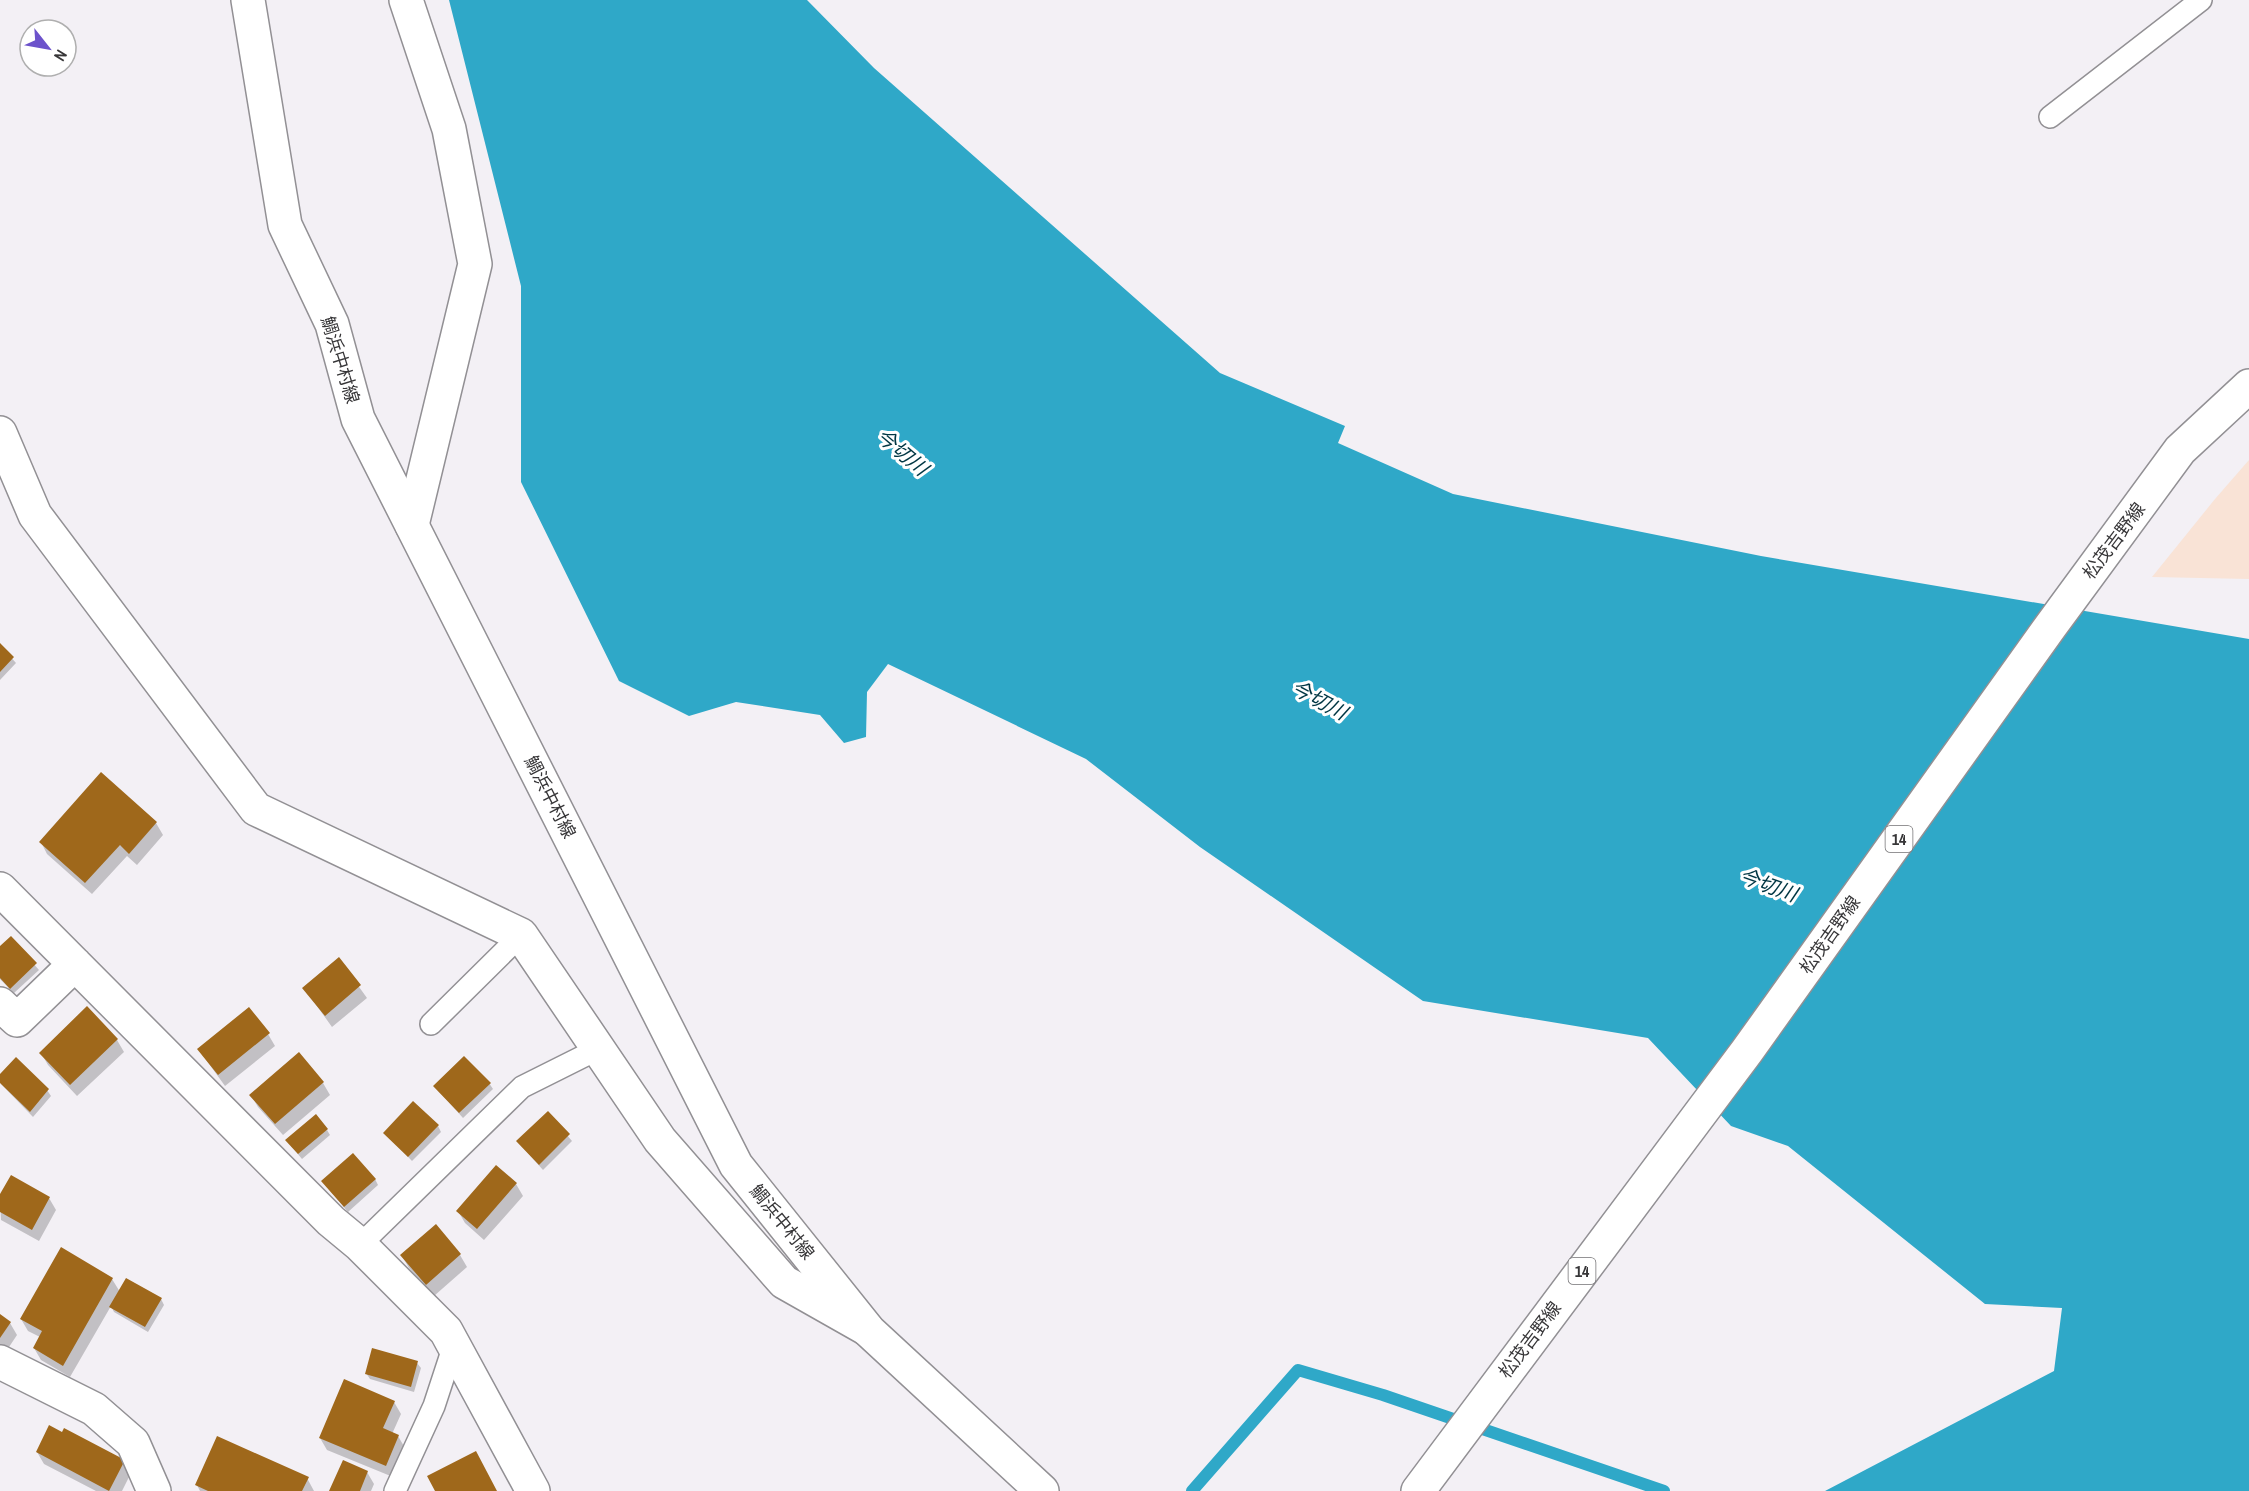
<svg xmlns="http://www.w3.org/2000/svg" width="2249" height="1491" viewBox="0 0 2249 1491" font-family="'Archivo Narrow','Noto Sans JP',sans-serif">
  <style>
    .commercial { fill: #f9e3d6 }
    .water { fill: #2fa8c8 }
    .shadow { fill: #0003 }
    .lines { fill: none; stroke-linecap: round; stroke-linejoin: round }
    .stream { stroke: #2fa8c8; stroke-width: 12 }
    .building { fill: #9f681b }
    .service-casing { stroke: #929094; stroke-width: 24 }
    .minor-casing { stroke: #929094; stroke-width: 36 }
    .secondary-casing { stroke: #929094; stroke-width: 36 }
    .primary-casing { stroke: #929094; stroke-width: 36 }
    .service { stroke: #fff; stroke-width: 21 }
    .minor { stroke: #fff; stroke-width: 33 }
    .secondary { stroke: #fff; stroke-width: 33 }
    .primary { stroke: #fff; stroke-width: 33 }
    .labels { text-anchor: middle; stroke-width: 6; stroke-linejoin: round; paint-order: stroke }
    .shield { fill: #fff; stroke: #737274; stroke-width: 1.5 }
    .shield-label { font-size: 16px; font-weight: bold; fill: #373638 }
    .street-label { font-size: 18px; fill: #373638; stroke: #fff }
    .water-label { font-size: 20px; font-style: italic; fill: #003643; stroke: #fff }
  </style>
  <rect width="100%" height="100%" fill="#f3f0f5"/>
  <path class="commercial" d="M2249,460V579L2152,577L2215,499Z"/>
  <path class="water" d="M449,0H807L874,68L1220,373L1345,426L1338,443L1453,494L1761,556L2249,639V1491H1825L2054,1371L2062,1308L1985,1304L1788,1146L1731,1126L1648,1038L1423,1001L1200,847L1086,759L888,664L867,692L866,737L844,743L820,715L736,702L689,716L619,681L521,482V286Z"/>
  <path class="shadow" d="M0,645L16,663L0,680Z
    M156,823L163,835L137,865L127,856L92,894L47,854L41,842Z
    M11,938L39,970L14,993L0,979V949Z
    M339,959L367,998L332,1027L304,988Z
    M87,1008L117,1040L124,1052L77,1096L48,1065L41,1053Z
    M268,1034L275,1046L225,1086L199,1050Z
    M0,1076L47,1090L51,1096L33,1117L1,1084Z
    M323,1083L330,1095L283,1135L258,1107L251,1095Z
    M489,1083L493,1089L463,1118L435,1087Z
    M548,1113L572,1141L543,1170L518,1142Z
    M438,1126L441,1132L412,1161L385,1133Z
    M327,1130L330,1135L302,1159L291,1146Z
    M375,1179L378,1185L348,1212L323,1182Z
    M516,1184L523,1196L484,1240L465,1223L458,1211Z
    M0,1197L49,1198L56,1210L39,1241L1,1220Z
    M436,1226L460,1255L467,1267L434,1296L409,1268L402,1256Z
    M112,1279L120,1292L161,1299L164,1305L148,1332L114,1312L111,1306L70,1377L41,1360L34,1348L40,1337L28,1331L21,1319Z
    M0,1316L10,1323L17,1335L3,1356L0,1354Z
    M417,1363L421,1368L414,1392L370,1379L366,1373Z
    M394,1402L401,1414L392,1434L398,1436L405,1448L393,1477L327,1450L320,1438Z
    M37,1452L124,1461L131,1473L122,1491H96L44,1464Z
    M367,1472L374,1484L371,1491H331Z
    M307,1478L314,1491H200L197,1485Z"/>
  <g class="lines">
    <path class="stream" d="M1192,1491L1298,1370L1383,1395L1664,1491"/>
  </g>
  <path class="building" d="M0,643L14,657L0,672Z
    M101,772L157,822L129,854L120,845L85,883L39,842Z
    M11,936L37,963L10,989L0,978V946Z
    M339,957L361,985L325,1016L302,988Z
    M87,1006L118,1039L70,1085L39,1053Z
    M249,1007L270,1033L218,1075L197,1049Z
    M299,1052L324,1082L275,1124L249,1095Z
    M464,1056L491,1083L459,1113L433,1086Z
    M16,1057L49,1089L30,1112L0,1083V1074Z
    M413,1101L439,1125L408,1157L383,1133Z
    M548,1111L570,1134L539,1165L516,1141Z
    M316,1114L328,1129L298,1154L285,1140Z
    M353,1153L376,1179L344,1207L321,1181Z
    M496,1165L517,1183L477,1229L456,1211Z
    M11,1175L50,1197L32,1230L0,1212V1194Z
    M436,1224L461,1254L426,1285L400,1255Z
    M61,1247L113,1278L63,1366L33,1348L42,1331L20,1319Z
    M126,1278L162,1298L145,1327L109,1307Z
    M0,1314L11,1322L0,1338Z
    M372,1348L418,1361L411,1387L365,1374Z
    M344,1379L395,1401L383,1428L399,1435L386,1466L319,1438Z
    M49,1425L62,1432L64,1428L125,1460L109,1491L36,1452Z
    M217,1436L309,1477L302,1491H208L195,1485Z
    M476,1451L497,1491H435L427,1476Z
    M343,1460L368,1471L360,1491H329Z"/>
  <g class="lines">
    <defs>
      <path id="service" d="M2050,117L2201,0
        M431,1024L521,935
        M360,1245L522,1087L598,1049
        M395,1491L434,1406L454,1345"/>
      <path id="minor" d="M406,0L449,129L475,264L412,525
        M0,433L35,515L256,809L521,935L660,1140L784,1282L867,1329
        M0,889L331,1221L360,1245L446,1331L533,1491
        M0,1004L17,1020L75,964
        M0,1362L94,1409L133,1443L154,1491"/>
      <path id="secondary" d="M248,0L285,225L332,324L358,419L736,1165L869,1331L1042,1491"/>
      <path id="primary" d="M1418,1491L1747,1051L2050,627L2180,450L2249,386"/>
    </defs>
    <use href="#service" class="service-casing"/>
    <use href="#minor" class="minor-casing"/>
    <use href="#secondary" class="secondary-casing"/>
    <use href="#primary" class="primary-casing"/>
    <use href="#service" class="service"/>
    <use href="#minor" class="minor"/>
    <use href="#secondary" class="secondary"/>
    <use href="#primary" class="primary"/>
  </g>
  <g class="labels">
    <g class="shield">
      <rect x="1885.5" y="826" width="27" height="26" rx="4.5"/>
      <rect x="1568.5" y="1258" width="27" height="26" rx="4.5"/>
    </g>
    <g class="shield-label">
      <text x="1899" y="845">14</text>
      <text x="1582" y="1277">14</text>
    </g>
    <g class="street-label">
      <text transform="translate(340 360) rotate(73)" y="6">鯛浜中村線</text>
      <text transform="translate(2114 541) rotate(-53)" y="6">松茂吉野線</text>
      <text transform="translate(550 797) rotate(63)" y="6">鯛浜中村線</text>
      <text transform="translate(1830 935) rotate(-55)" y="6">松茂吉野線</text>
      <text transform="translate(782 1222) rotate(51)" y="6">鯛浜中村線</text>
      <text transform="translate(1530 1340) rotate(-53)" y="6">松茂吉野線</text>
    </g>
    <g class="water-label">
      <text transform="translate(902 452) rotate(40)" y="7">今切川</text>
      <text transform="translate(1319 700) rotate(28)" y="7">今切川</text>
      <text transform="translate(1768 885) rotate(20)" y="7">今切川</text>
    </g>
  </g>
  <g transform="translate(48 48) rotate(121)"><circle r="28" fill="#ffffff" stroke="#afafaf" stroke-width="1.5"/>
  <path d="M0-4.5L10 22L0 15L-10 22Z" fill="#6c52cb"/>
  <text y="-9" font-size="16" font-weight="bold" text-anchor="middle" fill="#373638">N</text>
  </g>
</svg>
